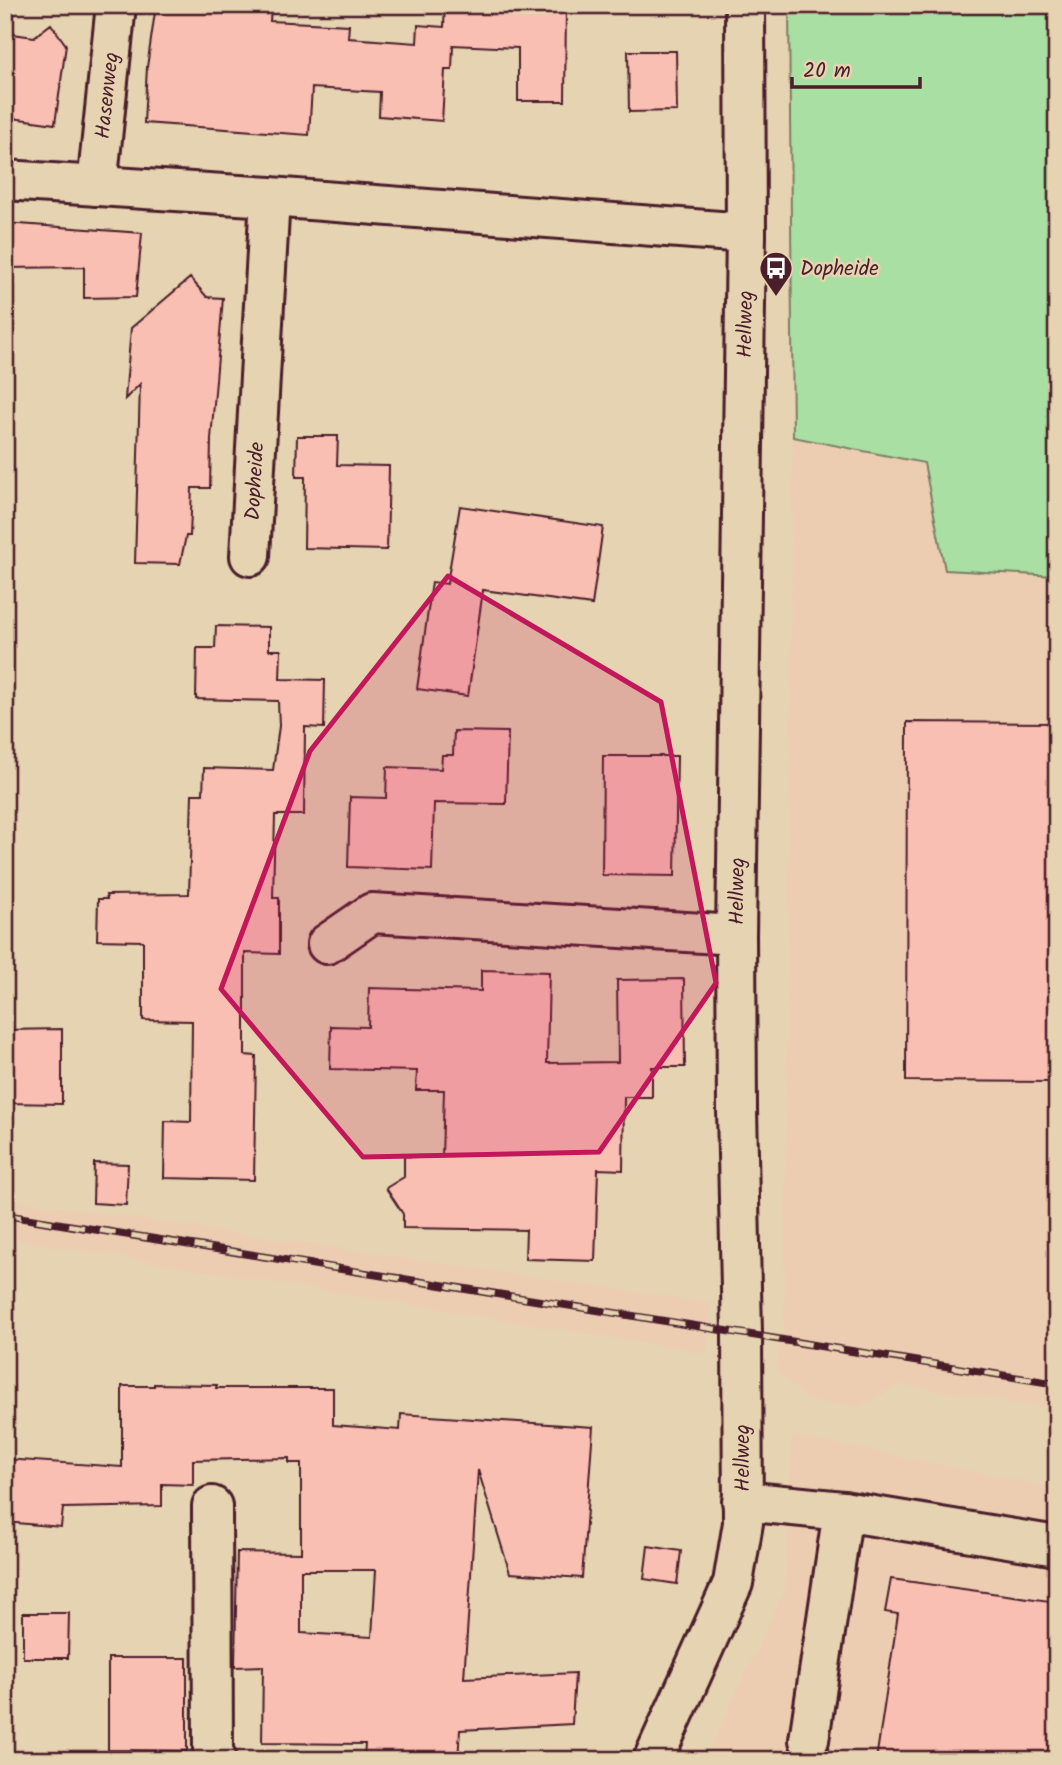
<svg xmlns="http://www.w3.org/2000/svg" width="1062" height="1765" viewBox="0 0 1062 1765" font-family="Kalam,sans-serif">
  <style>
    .built { fill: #eccdb2 }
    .green { fill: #a9dfa2; stroke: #7a7f66; stroke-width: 2 }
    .building { fill: #fabfb3; stroke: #4a1f2b; stroke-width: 2; fill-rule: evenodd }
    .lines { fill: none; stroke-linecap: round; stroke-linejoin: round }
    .minor-casing { stroke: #4a1f2b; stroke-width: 44 }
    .minor { stroke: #e6d3b1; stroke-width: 38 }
    .rail-casing { stroke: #4a1f2b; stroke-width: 8 }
    .rail { stroke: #e6d3b1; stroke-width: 5; stroke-dasharray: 16; stroke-linecap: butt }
    .marked { fill: #c2185b; fill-opacity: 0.2; stroke: #c2185b; stroke-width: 5; stroke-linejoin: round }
    .labels { text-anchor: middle; stroke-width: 5; stroke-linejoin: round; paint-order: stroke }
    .street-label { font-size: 21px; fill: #4a1f2b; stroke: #e6d3b1 }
    .poi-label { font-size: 21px; fill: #4a1f2b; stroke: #e6d3b1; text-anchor: start }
  </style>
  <rect width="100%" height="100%" fill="#e6d3b1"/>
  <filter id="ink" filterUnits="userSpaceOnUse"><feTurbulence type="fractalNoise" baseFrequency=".0143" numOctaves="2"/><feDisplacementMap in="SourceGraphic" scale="14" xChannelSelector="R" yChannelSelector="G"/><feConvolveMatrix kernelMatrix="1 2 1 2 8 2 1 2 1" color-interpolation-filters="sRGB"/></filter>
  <g filter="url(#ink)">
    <path class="built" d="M793,437L924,463L945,569L1057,576V1410L900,1384L858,1407L807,1400L776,1370L784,1332Z
      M5,1199L711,1303L706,1353L5,1238Z
      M792,1435L1057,1488V1760H705L785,1589Z"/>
    <path class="green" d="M789,5H1057V576L945,570L924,463L793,437Z"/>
    <path class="building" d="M156,5H236L271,9L270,21L349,25L348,38L417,43L418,25L444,27L445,5H566L565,101H518V48L453,45L452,70H445L442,121L379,116L380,92L312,88L309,135L144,123L147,67Z
      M51,24L66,45L55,124L5,117V33L34,37Z
      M628,51H676L677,111L629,112Z
      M5,223L142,233L136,297L84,298V267L5,268Z
      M190,278L207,297L223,298L211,439L210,488H192L190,536H186L180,564L135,563L140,384L125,399L131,328Z
      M297,436H338L337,465L389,466L387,550L304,548L305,477H296Z
      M460,506L603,527L592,605L483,590L468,696L417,689L432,582L447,584Z
      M216,626L269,627V650H281L280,679L325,680L324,728L305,727L304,815H275L273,898H279V954L245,953V1055L256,1056L254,1180L164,1178L165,1121L191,1122L192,1021L143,1020V941L97,940L98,899H107L106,895L189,894L192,794H203L204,768L273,770L279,726L278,701L196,699L197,648H215Z
      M907,722L1057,723V1082L906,1081Z
      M454,731L508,732L506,804L434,803L432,870L348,867L350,797L386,798L387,767L441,769L442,755H453Z
      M603,756H677L675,876L602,875Z
      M481,970L549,972L547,1063L618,1062L617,980L684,979L685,1067H652V1097H624L623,1170L598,1169L595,1261L525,1259L526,1230L403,1228V1214L386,1188L404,1177V1156L442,1157L444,1090H416L417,1071L330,1069L331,1026L368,1027L369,988L481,991Z
      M62,1029V1104L5,1103V1030Z
      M94,1163L128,1164L126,1205L93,1203Z
      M154,1384L217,1385L216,1388H333V1425L400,1430L401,1414L593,1427L582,1578L510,1573L478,1470L464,1678L575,1673L572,1724L460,1730L458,1760L364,1757L365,1744L262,1743L263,1666L235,1667L237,1552L301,1553V1463H289V1458L193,1460V1485L162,1484V1506L63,1508L61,1527L5,1522V1459L122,1467V1386H154ZM301,1570H376L372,1637L301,1633Z
      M648,1546L681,1551L677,1584L644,1579Z
      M891,1579L1057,1602V1760H876L898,1614L885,1612Z
      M23,1613H69L68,1658H23Z
      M108,1658H187V1751L108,1750Z"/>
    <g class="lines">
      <defs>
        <g id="minor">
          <path d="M5,180L270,197L746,233"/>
          <path id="s1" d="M97,186L116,5"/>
          <path id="s2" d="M250,556L270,197"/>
          <path d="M327,944L372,913L736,935"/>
          <path d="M742,1501L843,1511L809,1740"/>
          <path d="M212,1506L213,1751L217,1760"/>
          <path d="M843,1511L1057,1546"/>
          <path id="s3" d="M653,1760L733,1583L743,1523L742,1333L737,1110L736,935L746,233L745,5"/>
        </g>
      </defs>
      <use href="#minor" class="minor-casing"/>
      <use href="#minor" class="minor"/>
      <defs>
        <path id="rail" d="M5,1215L1057,1384"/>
      </defs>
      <use href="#rail" class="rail-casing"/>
      <use href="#rail" class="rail"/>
    </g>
  </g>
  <path class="marked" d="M448,576L661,702L716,983L599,1152L363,1157L221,989L310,751Z"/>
  <defs>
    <symbol id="bus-pin" viewBox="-11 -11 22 30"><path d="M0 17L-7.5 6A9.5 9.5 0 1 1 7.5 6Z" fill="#4a1f2b" stroke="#e6d3b1"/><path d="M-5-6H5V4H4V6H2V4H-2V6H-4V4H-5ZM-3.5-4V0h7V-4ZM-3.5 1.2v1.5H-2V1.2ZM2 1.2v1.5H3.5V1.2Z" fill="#fff"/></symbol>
  </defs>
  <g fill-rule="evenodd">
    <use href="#bus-pin" x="757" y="249" width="38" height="52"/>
  </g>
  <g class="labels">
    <g class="street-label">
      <text dy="7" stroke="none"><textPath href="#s1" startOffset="91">Hasenweg</textPath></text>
      <text dy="7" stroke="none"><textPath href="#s3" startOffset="1454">Hellweg</textPath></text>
      <text dy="7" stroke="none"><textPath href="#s2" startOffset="75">Dopheide</textPath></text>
      <text dy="7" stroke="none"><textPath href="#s3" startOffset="887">Hellweg</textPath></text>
      <text transform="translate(742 1458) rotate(-90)" y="7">Hellweg</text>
    </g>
    <g class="poi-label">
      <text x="800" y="275">Dopheide</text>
    </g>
  </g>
  <rect width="1062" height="1765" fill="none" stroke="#e6d3b1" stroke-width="28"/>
  <rect x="14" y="14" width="1034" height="1737" fill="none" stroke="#4a1f2b" stroke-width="2.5" filter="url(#ink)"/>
  <path d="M792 77v10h128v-10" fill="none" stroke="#4a1f2b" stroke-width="3.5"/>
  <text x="803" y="77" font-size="21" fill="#4a1f2b" stroke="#e6d3b1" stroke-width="5" paint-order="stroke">20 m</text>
</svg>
